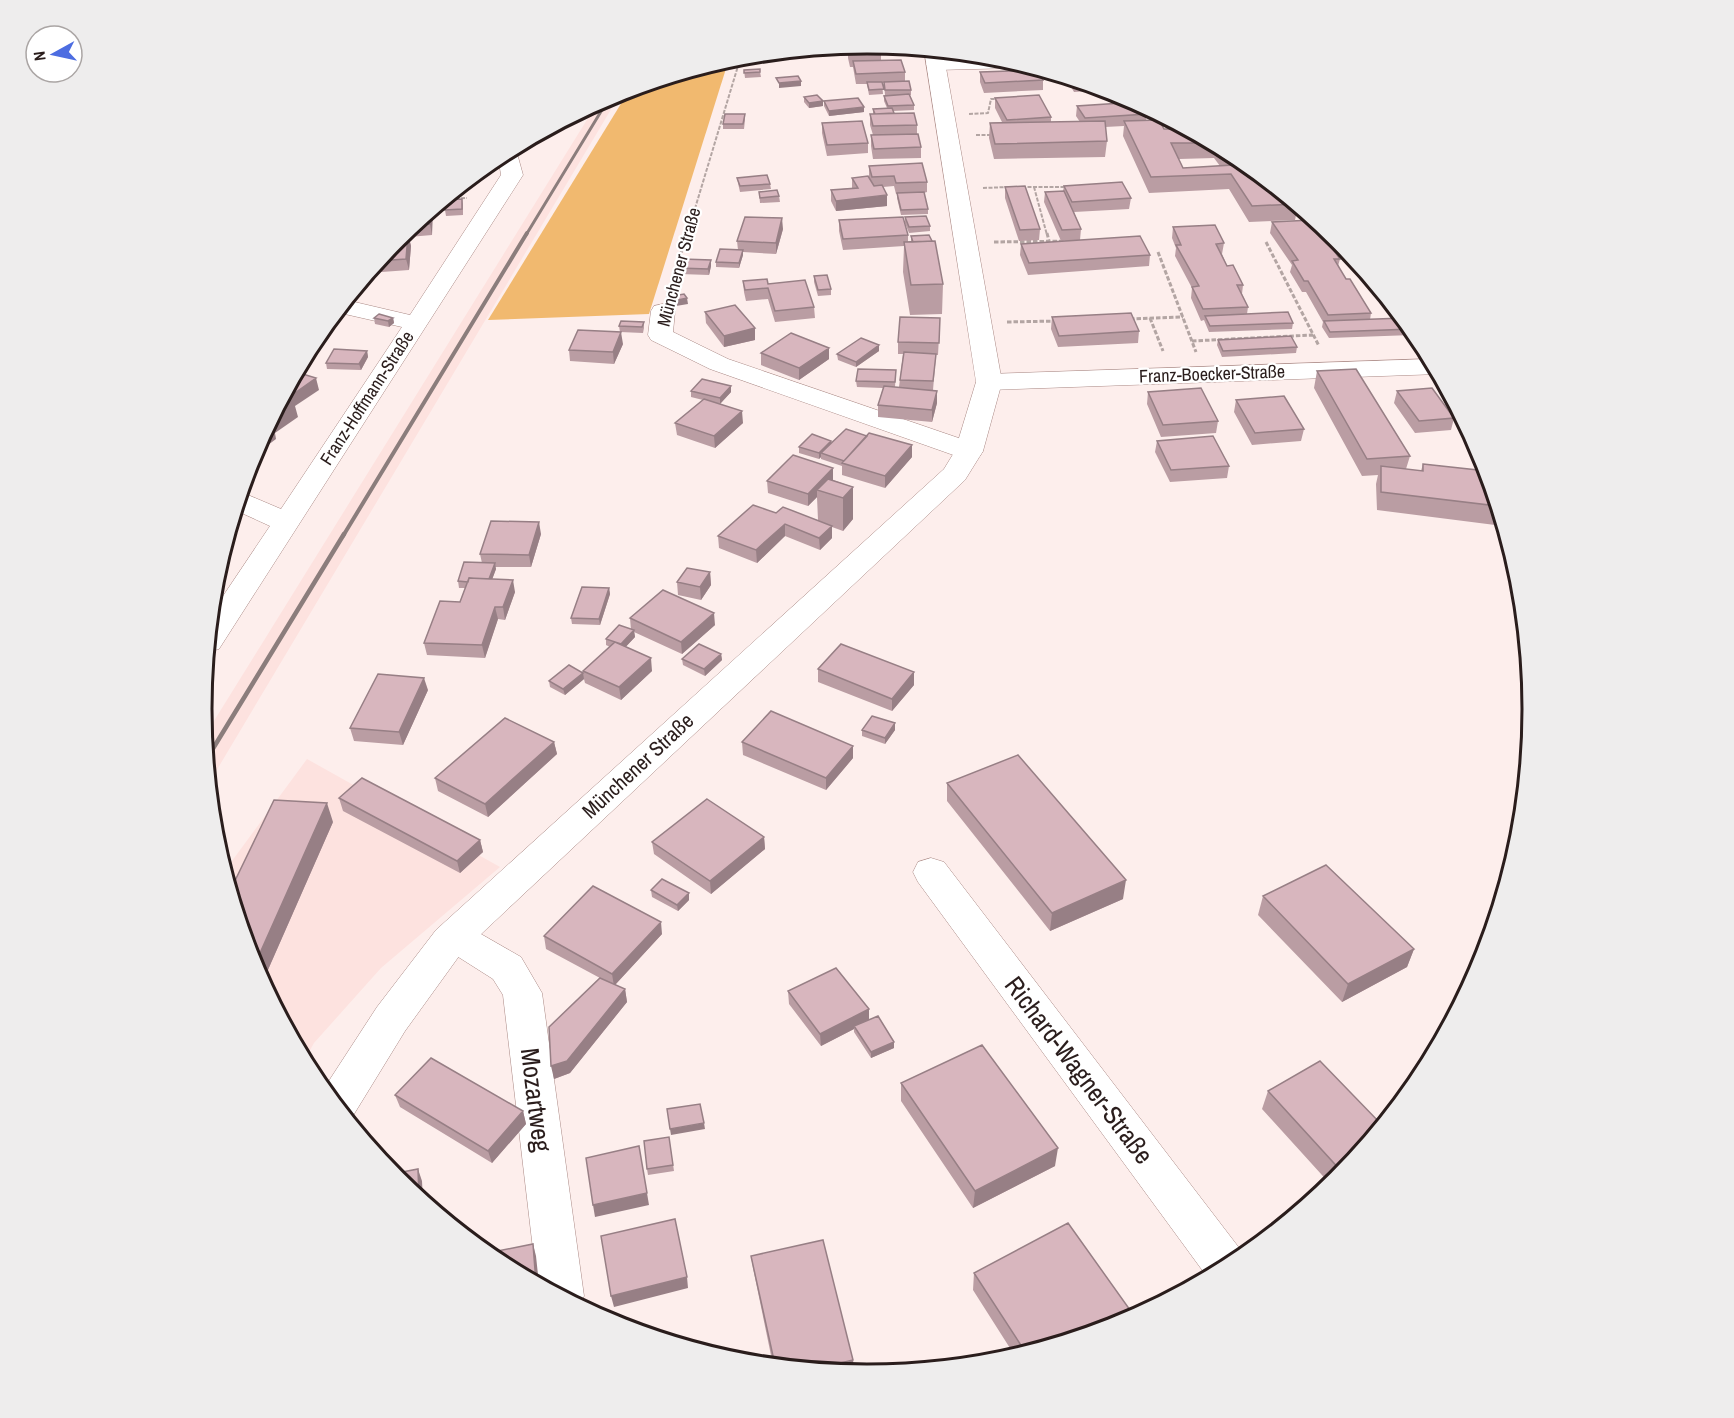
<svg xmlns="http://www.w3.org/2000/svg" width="1734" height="1418" viewBox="0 0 1734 1418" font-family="'Archivo Narrow',sans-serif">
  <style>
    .built { fill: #fde2df }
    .green { fill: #f1b96f }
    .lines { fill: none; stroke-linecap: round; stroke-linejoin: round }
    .minor-casing { stroke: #aa8985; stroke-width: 1 }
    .major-casing { stroke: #aa8985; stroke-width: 1 }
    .path-far1 { stroke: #b3a5a3; stroke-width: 2; stroke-dasharray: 4 1.5; stroke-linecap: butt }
    .path { stroke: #b3a5a3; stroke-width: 3; stroke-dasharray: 4.5 2; stroke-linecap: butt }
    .minor { fill: #fff; fill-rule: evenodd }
    .major { fill: #fff; fill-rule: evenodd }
    .rail-far2 { stroke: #8b7d7c; stroke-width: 3 }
    .rail-far1 { stroke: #8b7d7c; stroke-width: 4 }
    .rail { stroke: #8b7d7c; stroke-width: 4.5 }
    .wall { fill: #ba9da3; fill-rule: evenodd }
    .shaded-wall { fill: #977f85 }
    .building { fill: #d8b6be; stroke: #977f85; stroke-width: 1.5 }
    .labels { text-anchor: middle; stroke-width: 4.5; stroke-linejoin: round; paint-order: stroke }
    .far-street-label { font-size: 18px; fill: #2a1d1c; stroke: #fff }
    .street-label { font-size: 21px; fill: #2a1d1c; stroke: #fff }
    .near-street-label { font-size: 26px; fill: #2a1d1c; stroke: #fff }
    .rim { fill: none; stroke: #2a1d1c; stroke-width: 3 }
  </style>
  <rect width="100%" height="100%" fill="#fdeeec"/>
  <path class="built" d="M622,91L209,783L204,737L598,102Z
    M307,759L500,867L381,968L314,1043L304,1061L252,963L225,875L229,865Z"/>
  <path class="green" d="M729,59L649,314L488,320L630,89Z"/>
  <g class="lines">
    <defs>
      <path id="minor" d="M998,57L1023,64L1015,68L936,70L929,68L926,64L929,60L936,58Z
        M515,146L523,175L219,649L207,652L211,614L270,526L235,510L241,492L281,509L402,327L336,312L346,300L410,315L501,175L498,155Z
        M663,304L672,306L675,311L673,332L728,359L979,445L983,451L979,457L969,459L959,457L710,369L651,340L648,335L651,311L654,306Z
        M1431,359L1439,374L989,390L980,388L976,382L980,376L989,374Z
        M931,858L944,862L1243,1253L1244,1256L1208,1278L918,882L913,872L918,862Z
        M454,921L467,926L521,957L542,993L584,1296L579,1306L537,1283L503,995L493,979L441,946L435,936L441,926Z"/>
      <path id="major" d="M924,49L943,51L1002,382L983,451L965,480L462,952L405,1031L351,1119L347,1120L323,1090L377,1007L436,930L944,469L955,451L976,382Z"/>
    </defs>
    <use href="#minor" class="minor-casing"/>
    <use href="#major" class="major-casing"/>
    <path class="path-far1" d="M1038,74L1053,73
      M969,114L988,113L991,99H999
      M976,135H992
      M1022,187H1069
      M1034,187L1047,235
      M983,188L1009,187
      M450,199L467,198
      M687,235L741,56"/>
    <path class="path" d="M1047,233L1049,241
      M994,242L1076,241
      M1266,242L1319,346
      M1158,252L1196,352
      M670,290L687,233
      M1150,318L1163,351
      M1130,319L1183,317
      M1007,322L1057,321
      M1192,341L1313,335"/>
    <use href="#minor" class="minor"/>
    <use href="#major" class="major"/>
    <path class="rail-far2" d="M526,235L611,95"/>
    <path class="rail-far1" d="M343,536L527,233"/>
    <path class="rail" d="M206,760L344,534"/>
  </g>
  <path class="wall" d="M867,44L881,45V60L905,72V81L911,90V95H910L914,105V110L893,111L894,113L917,125V134L921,147V158L873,159L871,146V135H873L870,125V114H873V109L887,108L884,101V96L885,95L884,83H882L883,94L869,95L867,84H856L853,67H850L848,58V45Z
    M827,47L828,56L810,57L808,49Z
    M744,70L760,72L761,77L745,78Z
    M980,72L1043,80V90L984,93L980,82Z
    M1068,78L1107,90L1074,92L1067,80Z
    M804,97L823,101V106L809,108L804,102Z
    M995,98L1051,117V122H1080L1076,116L1077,106L1147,114L1146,120L1164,129H1186L1237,156L1298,206L1295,220L1249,222L1229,189L1149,193L1123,136L1124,126L1105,127L1107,141L1105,157L994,159L989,138L990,123L1002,122L995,108ZM1214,158L1220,166L1183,168L1179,159Z
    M824,101L864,112L829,116L824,106Z
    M745,114V120L744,129H723V124Z
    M822,123L868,143V153L827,156L822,133Z
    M869,166L927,182V192L924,193L928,209V214L901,215L897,198V194H896L894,186L883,187L887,206L836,211L831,201V190L852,188V178L869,176Z
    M737,178L770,184L771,189L740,192L738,183Z
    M1064,186L1131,198L1129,209L1074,212L1081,229L1080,240L1061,241L1044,202L1045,192L1063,191Z
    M1005,187L1040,229L1039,240L1019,241L1005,198Z
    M759,192L779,196L780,202L760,203Z
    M462,199L463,204V215L446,216L445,210Z
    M432,209V235L409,237L411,246L409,270L368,273L397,238Z
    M905,217L930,226V231L909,233L905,223Z
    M839,220L908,235V242H911V236L943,284L942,314L910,315L903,272L904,246L843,250L839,231Z
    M1272,222L1340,259L1338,266L1346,279L1371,313L1370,320L1403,318L1413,331L1412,335L1329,338L1322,327L1323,322L1306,292H1302L1290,272L1292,265L1270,233Z
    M1173,227L1224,243L1222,254L1227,266L1243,285L1242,294L1248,307L1247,314L1293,323L1292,329L1209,332L1204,320L1201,321L1191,298L1192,288L1175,256L1176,248L1172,238Z
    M783,229L776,254L743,252V255L739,268L716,267V262L738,250L737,241Z
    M1021,244L1150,255L1149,266L1028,275L1020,255Z
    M711,260V266L709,275L680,274L679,268Z
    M814,276L831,289V295L818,296L814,282Z
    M743,281L768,284L814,307L815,318L775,322L768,299L746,301L744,292Z
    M705,312L755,340L724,347L706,323Z
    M1052,317L1139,331L1138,343L1058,347L1051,329Z
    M374,318H393L394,323L389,327L375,324Z
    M940,318L938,355H936L933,390L937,403L932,422L878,417V405L883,388L857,387L856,381L896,370L895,387H899L903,354H898V342Z
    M644,322V328L643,333L620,332L619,326Z
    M1218,340L1297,347L1296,353L1222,357L1217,345Z
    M623,344L614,364L570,361L569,350Z
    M879,345V351L856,367L838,360L837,354Z
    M829,348V359L799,380L761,365V353Z
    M367,351L368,357L361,370L327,369L326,363Z
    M1317,371L1410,456L1406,469L1421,471L1423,464L1487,471L1503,526L1377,510L1376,484L1378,475L1362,476L1314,388Z
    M731,386V392L720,404L743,423L715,448L677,435L675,423L703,400L691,397V391Z
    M1397,391L1454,418L1451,430L1415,433L1394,403Z
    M1148,392L1218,421L1216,433L1161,437L1147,404Z
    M1236,400L1304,429L1301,441L1252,445L1234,412Z
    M831,441V443L912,457L885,488L842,475V466L821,459V457L819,459L799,453V447Z
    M1157,441L1229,466L1227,478L1170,482L1155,452Z
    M833,480L853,487V519L843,531L832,527V538L820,550L785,536L757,563L719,548L718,536L776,513L818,520L817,497L808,506L768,493L767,481Z
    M541,534L531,567H495L496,569L492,579L515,592L505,620L498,619L485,658L427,655L424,643L460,602L465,588H459L458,581L482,563L480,554Z
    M710,572L711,585L701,600L678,595L677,582Z
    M609,588L610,594L600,625L572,624L571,618Z
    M630,618L715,625L682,654L634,632L635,637L625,647L652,671L621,700L585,683L584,679L565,695L550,687L549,681L583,672V671L610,647L606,645V639L631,630Z
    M721,654L722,660L705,676L683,665L682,659Z
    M818,669L914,672V685L892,711L818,682Z
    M428,690L403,745L354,741L350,728Z
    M862,730H895L885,744L862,736Z
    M554,742L557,754L488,817L438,791L435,778Z
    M742,742L853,746V758L826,790L743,755Z
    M947,783L1123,899L1050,931L947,801Z
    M339,798L480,840L483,852L460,873L343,811Z
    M333,822L267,972L256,971L252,963L230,891Z
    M764,837L765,849L711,894L654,854L652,842Z
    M651,890L689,893V900L678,911L652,897Z
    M1263,896L1414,949L1407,967L1342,1002L1258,915Z
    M662,934L615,985L625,989L627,1002L570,1073L554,1079L600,978L546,949L544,936Z
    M788,991L869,1020L894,1048L871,1058L854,1032V1029L821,1046L789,1004Z
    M901,1083L1055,1166L973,1208L901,1101Z
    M1268,1091L1382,1125L1337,1180L1331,1185L1262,1109Z
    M395,1095L523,1111L526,1124L492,1163L400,1107Z
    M669,1137L674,1171L648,1175L647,1169Z
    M751,1256L853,1360L854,1372L849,1373L773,1365L753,1268Z
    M974,1273L1121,1324L1015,1356L973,1290Z"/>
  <path class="shaded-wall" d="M801,81V86L779,88V83Z
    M823,101V106L809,108V103Z
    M864,107V112L829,116V111Z
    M887,195V206L836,211V201Z
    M432,209L433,213L432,235L430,224V211Z
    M782,218L783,229L776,254V243Z
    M408,235L411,246L409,270L406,259Z
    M743,250V255L739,268V263Z
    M711,260V266L709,275L708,269Z
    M687,298L688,304L670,307L669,302Z
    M393,318L394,323L389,327L388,321Z
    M755,328V340L724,347V336Z
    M621,332L623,344L614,364L613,352Z
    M879,345V351L856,367V362Z
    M829,348V359L799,380V368Z
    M367,351L368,357L361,370L359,364Z
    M316,378L319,390L295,406L298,417L275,433L276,439L252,457L289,385Z
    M731,386V392L720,404V398Z
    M937,391V403L932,422V410Z
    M742,411L743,423L715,448L714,436Z
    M831,441V447L821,453V457L819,459V453Z
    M912,445V457L885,488V476Z
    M833,468V480L822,491L817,490V497L808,506V494Z
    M853,487V519L843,531V498Z
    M539,522L541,534L531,567L529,555Z
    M785,524V536L757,563L756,550Z
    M832,526V538L820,550L819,538Z
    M224,559L228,571L216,590L214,583V579L217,570Z
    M495,563L496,569L489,588L488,582Z
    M710,572L711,585L701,600L700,587Z
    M513,580L515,592L505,620L503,607Z
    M609,588L610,594L600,625L599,619Z
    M495,607L498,619L485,658L482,645Z
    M714,613L715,625L682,654L681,642Z
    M634,630L635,637L622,651L621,644Z
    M721,654L722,660L705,676L704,669Z
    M651,658L652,671L621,700L619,687Z
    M914,672V685L892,711V699Z
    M583,673L584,679L565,695L563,689Z
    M424,678L428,690L403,745L399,732Z
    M895,723V730L885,744V738Z
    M554,742L557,754L488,817L485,804Z
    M853,746V758L826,790V778Z
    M327,803L333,822L267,972L260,953Z
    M764,837L765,849L711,894L710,881Z
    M480,840L483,852L460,873L457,861Z
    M1126,880L1123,899L1050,931L1052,913Z
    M689,893V900L678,911L677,905Z
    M661,922L662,934L614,986L612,974Z
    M1414,949L1407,967L1342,1002L1348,984Z
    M625,989L627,1002L570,1073L554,1079L551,1066Z
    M869,1009V1022L854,1026V1029L821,1046L820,1034Z
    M894,1042V1048L871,1058V1052Z
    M523,1111L526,1124L492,1163L488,1151Z
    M704,1123L705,1129L671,1135L670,1129Z
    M1058,1148L1055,1166L973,1208L975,1191Z
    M418,1169L422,1181L423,1201L419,1198Z
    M647,1193L649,1205L595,1217L593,1205Z
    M533,1244L536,1256L539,1284L536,1283Z
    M687,1277L688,1288L614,1307L611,1296Z
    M853,1360L854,1372L849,1373L816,1369Z"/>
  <path class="building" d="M827,47L828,51L810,52L809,49Z
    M901,60L905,72L856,74L853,61Z
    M760,69V72L744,73V70Z
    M1038,70L1043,80L985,83L980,72Z
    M798,76L801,81L779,83L776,78Z
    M909,81L911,90H885L884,82Z
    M867,82H882L884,89L869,90Z
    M909,94L914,105L888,106L884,96Z
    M817,95L823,101L809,103L804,97Z
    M1039,95L1051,117L1007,120L995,98Z
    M858,98L864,107L829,111L824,101Z
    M1137,102L1140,104L1147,114L1085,118L1077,106Z
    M892,108L894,113L875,114L873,109Z
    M914,113L917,125L873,126L870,114Z
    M725,114H745L743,124H723Z
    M1159,120L1164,129H1186L1212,143H1171L1183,168L1232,165L1219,146L1237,156L1296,204L1252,206L1231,174L1151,177L1124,121Z
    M862,121L868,143L827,145L822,123Z
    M1105,121L1107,141L995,144L990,123Z
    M918,134L921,147L874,149L871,135Z
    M922,163L927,182L896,183L894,176L872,177L869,166Z
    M767,175L770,184L740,186L737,178Z
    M868,176L874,186L882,185L887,195L836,201L831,190L858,188L852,178Z
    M1122,182L1131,198L1072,202L1064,186Z
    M1025,186L1040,229L1020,230L1005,187Z
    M777,190L779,196L760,198L759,192Z
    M1064,191L1081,229L1062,230L1045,192Z
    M924,192L928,209L901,210L897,193Z
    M462,199V209L445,210V200Z
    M430,211V224L412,225Z
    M926,216L930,226L909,227L905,217Z
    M745,217L782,218L776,243L737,241Z
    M903,217L908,235L843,239L839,220Z
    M1312,220L1340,259H1334L1346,279H1350L1371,313L1328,315L1308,281H1304L1292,261L1298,260L1272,222Z
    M1215,225L1224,243L1216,244L1227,266L1233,265L1243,285H1237L1248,307L1203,309L1192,287L1199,286L1176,245H1181L1173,227Z
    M408,235L406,259L378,261L397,238L400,236Z
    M929,235L932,241L913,242L911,236Z
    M1140,236L1150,255L1029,263L1021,244Z
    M935,241L943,284L911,285L904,242Z
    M720,249L743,250L739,263L716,262Z
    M682,259L711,260L708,269L679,268Z
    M827,275L831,289L818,290L814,276Z
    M767,279L768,284L805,280L814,307L775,311L768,288L745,290L743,281Z
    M684,294L687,298L669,302L667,297Z
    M735,305L755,328L724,336L705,312Z
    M1288,312L1293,323L1210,326L1205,316Z
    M1131,313L1139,331L1059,336L1052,317Z
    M379,314L393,318L388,321L374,318Z
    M900,317L940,318L939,343L898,342Z
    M1403,318L1412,329L1330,332L1324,321Z
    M621,321L644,322L642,327L619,326Z
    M578,330L621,332L613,352L569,350Z
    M791,333L829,348L799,368L761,353Z
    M1291,336L1297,347L1223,351L1218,340Z
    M861,338L879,345L856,362L837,354Z
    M334,349L367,351L359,364L326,363Z
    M904,352L936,354L933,381L900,380Z
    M858,369L896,370L895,382L856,381Z
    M1356,369L1410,456L1367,459L1317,371Z
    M296,372L316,378L292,395L289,385Z
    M702,379L731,386L720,398L691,391Z
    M884,386L937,391L932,410L878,405Z
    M1201,388L1218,421L1163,425L1148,392Z
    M1432,388L1454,418L1419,421L1397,391Z
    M1284,396L1304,429L1255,433L1236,400Z
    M704,399L742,411L714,436L675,423Z
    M846,429L867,436L844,461L821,453Z
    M869,433L912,445L885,476L842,463Z
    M812,434L831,441L819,453L799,447Z
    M1213,436L1229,466L1171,470L1157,441Z
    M793,455L833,468L808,494L767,481Z
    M1423,464L1487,471L1498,506L1381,492V466L1423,471Z
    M828,479L853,487L843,498L817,490Z
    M753,505L776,513L783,507L832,526L819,538L785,524L756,550L718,536Z
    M491,521L539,522L529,555L480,554Z
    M221,558L224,559L217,570Z
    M464,562L495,563L489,579L469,578L468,582L458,581Z
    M687,568L710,572L700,587L677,582Z
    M469,578L513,580L503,607H495L482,645L424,643L440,601L460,602Z
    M582,587L609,588L599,619L571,618Z
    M663,590L714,613L681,642L630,618Z
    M619,625L634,630L621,644L606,639Z
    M615,642L651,658L619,687L583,671Z
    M699,644L721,654L704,669L682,659Z
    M841,644L914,672L892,699L818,669Z
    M569,665L583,673L563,689L549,681Z
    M378,674L424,678L399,732L350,728Z
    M771,711L853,746L826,778L742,742Z
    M872,716L895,723L885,738L862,730Z
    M505,718L554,742L485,804L435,778Z
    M1018,755L1126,880L1052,913L947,783Z
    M362,778L480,840L457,861L339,798Z
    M707,799L764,837L710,881L652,842Z
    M274,800L327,803L260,953H249L230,891Z
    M1326,865L1414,949L1348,984L1263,896Z
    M662,879L689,893L677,905L651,890Z
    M593,886L661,922L612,974L544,936Z
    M836,968L869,1009L820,1034L788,991Z
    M600,978L625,989L567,1061L551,1066L549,1027Z
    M878,1016L894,1042L871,1052L854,1026Z
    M982,1045L1058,1148L975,1191L901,1083Z
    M431,1058L523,1111L488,1151L395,1095Z
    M1320,1061L1382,1125L1343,1173L1268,1091Z
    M700,1104L704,1123L670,1129L667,1109Z
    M669,1137L673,1165L647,1169L644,1141Z
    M639,1146L647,1193L593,1205L586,1158Z
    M418,1169L419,1198L396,1179L392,1174Z
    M675,1219L687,1277L611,1296L601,1236Z
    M1068,1223L1135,1317L1121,1324L1026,1353L974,1273Z
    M823,1240L853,1360L816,1369L775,1365L751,1256Z
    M533,1244L536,1283L497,1262L487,1254V1253Z"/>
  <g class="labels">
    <g class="far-street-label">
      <text transform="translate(679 267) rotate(-75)" y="6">Münchener Straße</text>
      <text transform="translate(1212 374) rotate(-2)" y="6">Franz-Boecker-Straße</text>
      <text transform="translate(367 398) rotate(-57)" y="6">Franz-Hoffmann-Straße</text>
    </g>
    <g class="street-label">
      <text transform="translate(638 766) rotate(-43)" y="7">Münchener Straße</text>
    </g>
    <g class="near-street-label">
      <text transform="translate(1079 1070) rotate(53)" y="9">Richard-Wagner-Straße</text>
      <text transform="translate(536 1100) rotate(83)" y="9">Mozartweg</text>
    </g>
  </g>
  <path d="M0 0H1734V1418H0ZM212 709a655 655 0 1 1 1310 0a655 655 0 1 1-1310 0Z" fill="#eeeded" fill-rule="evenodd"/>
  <path class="rim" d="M212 709a655 655 0 1 1 1310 0a655 655 0 1 1-1310 0Z"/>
  <g transform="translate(54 54) rotate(262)"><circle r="28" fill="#ffffff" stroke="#aaa5a4" stroke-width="1.5"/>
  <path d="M0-4.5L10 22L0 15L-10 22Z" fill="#4d6de1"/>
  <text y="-9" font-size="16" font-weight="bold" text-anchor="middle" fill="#2a1d1c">N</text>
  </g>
</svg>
